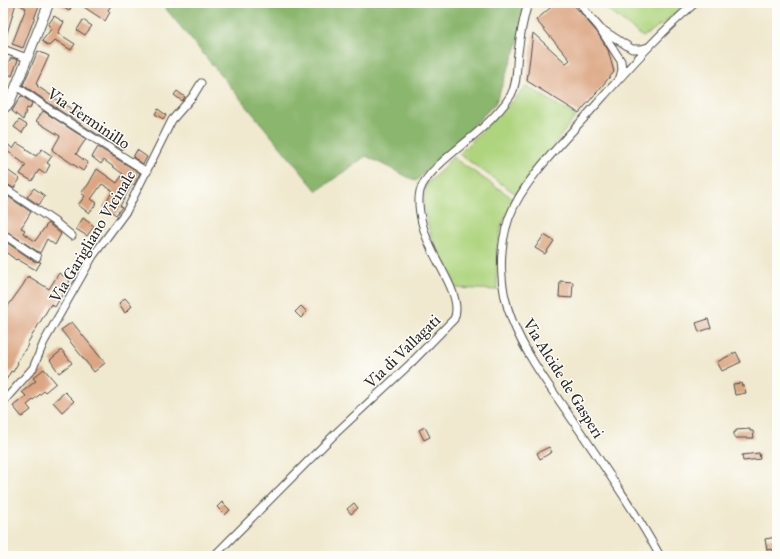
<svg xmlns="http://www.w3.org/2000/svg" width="780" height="559" viewBox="0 0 780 559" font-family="'IM FELL Great Primer',serif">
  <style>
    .green { fill: #aed47e; stroke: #6c8054 }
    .forest { fill: #8ab66d; stroke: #5a704c }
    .building { fill: #dca683 }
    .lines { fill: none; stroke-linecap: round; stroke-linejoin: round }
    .minor-casing { stroke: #494844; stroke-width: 9 }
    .major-casing { stroke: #494844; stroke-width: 11 }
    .minor { stroke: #fff; stroke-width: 7 }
    .major { stroke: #fff; stroke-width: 9 }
    .labels { text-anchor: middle; stroke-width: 3; stroke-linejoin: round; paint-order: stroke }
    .street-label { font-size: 16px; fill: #2b2b2b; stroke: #fdfcf7 }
  </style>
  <rect width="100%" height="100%" fill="#fdfcf7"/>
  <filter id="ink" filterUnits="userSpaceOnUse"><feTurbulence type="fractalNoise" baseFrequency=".025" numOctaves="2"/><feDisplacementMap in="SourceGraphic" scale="8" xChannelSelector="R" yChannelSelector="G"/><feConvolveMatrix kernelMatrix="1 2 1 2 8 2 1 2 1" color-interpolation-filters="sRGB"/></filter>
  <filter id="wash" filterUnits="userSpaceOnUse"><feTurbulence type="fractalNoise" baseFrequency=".012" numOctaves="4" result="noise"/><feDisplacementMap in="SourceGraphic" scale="16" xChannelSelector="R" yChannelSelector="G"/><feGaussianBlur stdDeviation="0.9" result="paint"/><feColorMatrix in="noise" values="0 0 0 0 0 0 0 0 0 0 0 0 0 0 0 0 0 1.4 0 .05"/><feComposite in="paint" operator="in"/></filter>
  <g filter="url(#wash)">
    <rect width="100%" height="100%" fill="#f0e9cf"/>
    <path class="green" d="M599,3H692L643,37Z
      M527,86L576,116L516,194L459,154Z
      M452,157L514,199L502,224L497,250V290L456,288L447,266L438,252L430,232L423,207L426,184L443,169Z"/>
    <path class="forest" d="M161,3H533L495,104L416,181L366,156L317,191Z"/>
    <g id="blocks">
      <path class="building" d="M3,3H40L23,48L12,44L26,8L16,3L4,44H3Z
        M56,3H74L69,11Z
        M78,3H113L108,10L110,12L105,21Z
        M556,3H572L597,32L608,50L614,72L579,113L527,81L533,33L566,63L570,60L536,20Z
        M54,16L64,22L58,33L75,44L71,50L55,40L49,46L42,41L52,28L48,25Z
        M83,20L92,26L85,35L77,30Z
        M38,51L49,56L36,84L38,85L37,86L88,120L89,119L99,126L98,127L127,143L122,150L59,110L23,85Z
        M11,58L18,60L12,76L3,71Z
        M177,91L185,97L182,101L174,95Z
        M21,96L32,103L30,109L27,108L23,120L12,111Z
        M158,109L166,115L163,119L155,114Z
        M43,111L86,139L76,154L88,163L83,171L52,150L60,136L36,121Z
        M19,120L27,125L22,133L14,127Z
        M3,140L13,149L17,143L27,149L26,150L36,156L42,149L52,156L47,163L50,165L45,174L39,170L32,181L20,174L26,165L3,148Z
        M98,147L140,173L134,185L132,184L120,206L122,207L116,215L103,206L113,191L102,184L91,199L97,203L89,213L78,205L85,196L81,193L88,185L97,169L117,183L123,174L104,160L101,164L92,157Z
        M137,150L147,157L143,164L133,157Z
        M3,167L20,179L14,188L3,182Z
        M34,188L45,196L39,205L27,197Z
        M3,193L31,212L21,228L25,230L23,233L35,241L48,223L61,234L55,245L47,239L40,253L3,229Z
        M83,218L94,226L87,236L76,229Z
        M544,235L554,241L545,254L535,248Z
        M3,240L34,261L41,262L36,270L17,259L16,260L3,250Z
        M59,273L70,281L55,307L51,304L27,344L28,345L17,362L18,363L13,372L11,371L3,386V313L23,285L28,276L49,289Z
        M560,281L573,282L572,298L559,297Z
        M125,298L132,306L125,313L119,303Z
        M301,306L307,312L301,318L295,312Z
        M708,319L711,328L699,332L696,323Z
        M72,322L105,363L94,372L61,330Z
        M62,350L72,363L59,373L50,360Z
        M736,352L741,362L722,371L717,362Z
        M44,369L56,383L45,392L44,391L27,405L31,410L22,417L13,406L26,396L22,392L36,381L33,378Z
        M741,383L742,386H744L746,393L735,395L733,384Z
        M65,392L74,401L62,412L53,402Z
        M425,427L430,437L424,440L419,430Z
        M750,429V431H753L754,438H734V432H736V430Z
        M549,447L552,452L540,459L537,453Z
        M759,453L760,459L743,461L742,455Z
        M222,502L230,510L225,515L217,507Z
        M354,503L358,508L351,514L347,509Z
        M777,537V556H774L772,549L767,550L765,539Z"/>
    </g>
  </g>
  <g filter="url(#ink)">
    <use href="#blocks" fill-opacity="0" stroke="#494844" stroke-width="1"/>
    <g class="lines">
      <defs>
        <path id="minor" d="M580,3L586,12L599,27L621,61L622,70L620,77
          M603,30L632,49H641L648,47
          M3,49L27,58
          M16,86L56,114L147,172
          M3,187L55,222L72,236
          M3,234L37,257
          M3,402L33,368L44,342L93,256L127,210L172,120L193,96L201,83
          M777,431V454
          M214,556L336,433L410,364L454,319C463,300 440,268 432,250C424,234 416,208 420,191C425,171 466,143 481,129C492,119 503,108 511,95C518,82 516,67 518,53C520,36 523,20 528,3
          M660,556C632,506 599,459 567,412C547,383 525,353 512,320C499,288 498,250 509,218C522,182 560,145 586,116C621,77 655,37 695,3"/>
        <path id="major" d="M3,109L9,104L49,3"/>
      </defs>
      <use href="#minor" class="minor-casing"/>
      <use href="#major" class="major-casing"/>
      <use href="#minor" class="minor"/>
      <use href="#major" class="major"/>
    </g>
  </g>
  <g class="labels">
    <g class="street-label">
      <text transform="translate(89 118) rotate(34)" y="6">Via Terminillo</text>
      <text transform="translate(92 236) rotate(-59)" y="6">Via Garigliano Vicinale</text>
      <text transform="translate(402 351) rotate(-44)" y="6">Via di Vallagati</text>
      <text transform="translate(564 378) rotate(58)" y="6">Via Alcide de Gasperi</text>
    </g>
  </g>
  <rect width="780" height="559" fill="none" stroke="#fdfcf7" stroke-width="16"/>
</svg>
